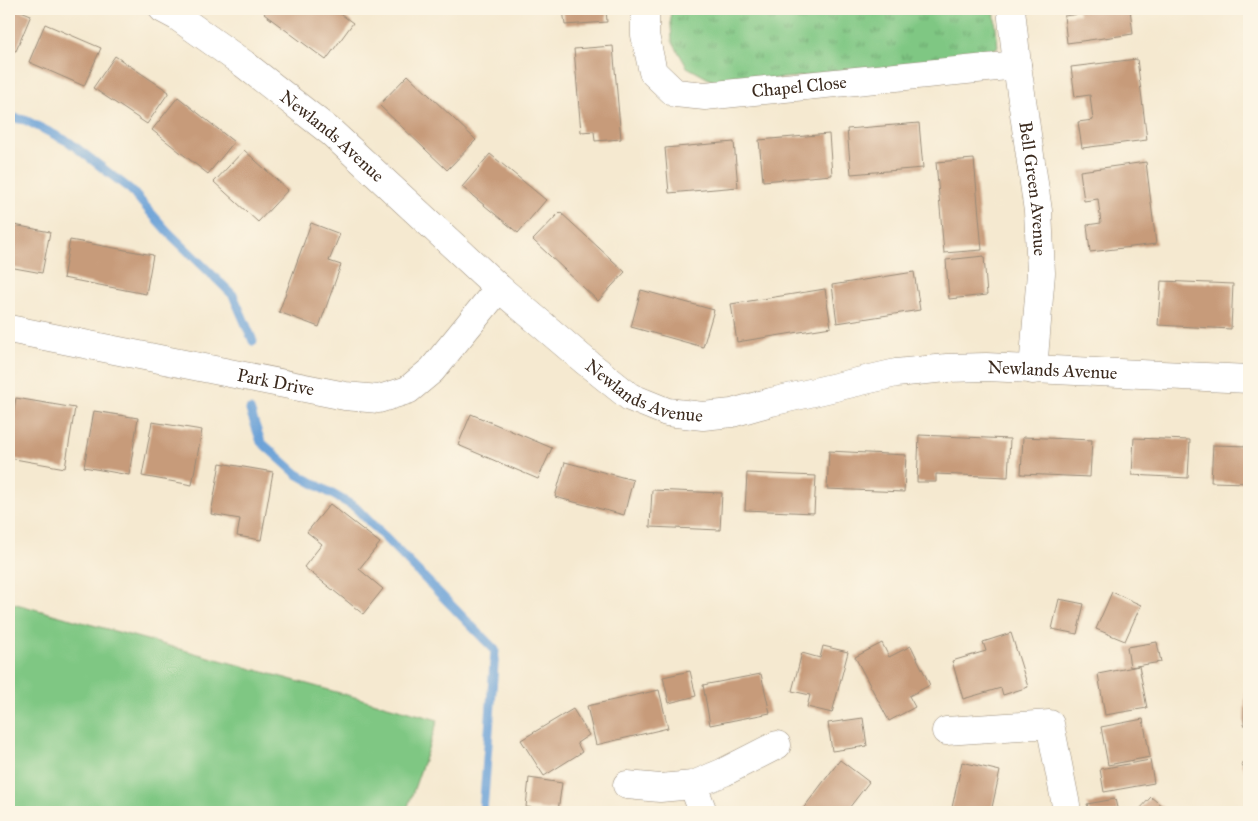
<svg xmlns="http://www.w3.org/2000/svg" width="1258" height="821" viewBox="0 0 1258 821" font-family="'IM FELL Great Primer',serif">
  <style>
    .grass { fill: url(#grass-tufts); stroke: #5d7850 }
    .pitch { fill: #7fc783; stroke: #5d7850 }
    .lines { fill: none; stroke-linecap: round; stroke-linejoin: round }
    .stream { stroke: #69a0d7; stroke-width: 9 }
    .building { fill: #c79b7a }
    .street-casing { stroke: #988a77; stroke-width: 29 }
    .street { stroke: #fff; stroke-width: 28 }
    .labels { text-anchor: middle; stroke-width: 4; stroke-linejoin: round; paint-order: stroke }
    .street-label { font-size: 18px; fill: #3b2a1e; stroke: #fcf5e5 }
  </style>
  <defs>
    <pattern id="grass-tufts" width="24" height="20" patternUnits="userSpaceOnUse" patternTransform="scale(1.25)"><rect width="24" height="20" fill="#7fc783"/><path d="M3 7l-1-3M5 7V3M7 7l1-3M15 17l-1-3M17 17v-4M19 17l1-3" fill="none" stroke="#69a26b"/></pattern>
  </defs>
  <rect width="100%" height="100%" fill="#fcf5e5"/>
  <filter id="ink" filterUnits="userSpaceOnUse"><feTurbulence type="fractalNoise" baseFrequency=".02" numOctaves="2"/><feDisplacementMap in="SourceGraphic" scale="10" xChannelSelector="R" yChannelSelector="G"/><feConvolveMatrix kernelMatrix="1 2 1 2 8 2 1 2 1" color-interpolation-filters="sRGB"/></filter>
  <filter id="wash" filterUnits="userSpaceOnUse"><feTurbulence type="fractalNoise" baseFrequency=".0096" numOctaves="4" result="noise"/><feDisplacementMap in="SourceGraphic" scale="20" xChannelSelector="R" yChannelSelector="G"/><feGaussianBlur stdDeviation="1.12" result="paint"/><feColorMatrix in="noise" values="0 0 0 0 0 0 0 0 0 0 0 0 0 0 0 0 0 1.4 0 .05"/><feComposite in="paint" operator="in"/></filter>
  <g filter="url(#wash)">
    <rect width="100%" height="100%" fill="#f5e9d0"/>
    <path class="grass" d="M670,9H994L998,47L965,62L718,84L687,67L672,41Z"/>
    <path class="pitch" d="M9,602L438,720L406,812H9Z"/>
    <g class="lines">
      <path class="stream" d="M9,117L25,120L69,142L131,190L167,231L233,295L253,341
        M250,410L261,442L297,474L355,507L495,650L483,812"/>
    </g>
    <g id="blocks">
      <path class="building" d="M9,9H16L31,15L16,51L9,49Z
        M268,9H334L353,23L326,60L264,14Z
        M563,9H606L607,22L565,25Z
        M1078,9H1130L1133,34L1067,43L1064,16L1079,14Z
        M45,24L101,48L84,86L29,62Z
        M613,46L621,139L595,141L594,131L581,132L574,49Z
        M115,56L169,92L147,124L93,88Z
        M1137,59L1147,140L1082,148L1078,122L1093,120L1090,95L1075,97L1071,67Z
        M408,75L476,140L447,170L379,105Z
        M178,97L234,142L208,174L152,130Z
        M919,123L923,168L851,174L847,129Z
        M829,134L832,175L763,181L759,140Z
        M734,142L738,187L669,193L665,148Z
        M244,150L288,190L258,222L214,182Z
        M490,154L546,200L518,233L462,187Z
        M974,159L982,250L944,253L936,162Z
        M1146,162L1156,244L1090,252L1087,225L1101,223L1098,199L1084,201L1080,171Z
        M560,212L625,272L598,301L533,240Z
        M311,223L340,234L329,261L341,265L319,327L279,312Z
        M9,224L50,232L42,273L9,267Z
        M70,240L153,255L146,294L63,278Z
        M984,256L987,295L949,299L946,260Z
        M914,272L920,310L837,323L832,285Z
        M1161,281L1233,284L1231,329L1158,325Z
        M825,289L831,327L737,342L731,304Z
        M641,290L714,310L703,347L631,327Z
        M16,398L75,408L65,468L9,458V437Z
        M94,411L138,418L129,475L84,467Z
        M471,414L552,448L538,479L458,445Z
        M152,422L202,430L192,485L142,476Z
        M919,435L1010,439L1008,477L936,474V482H917Z
        M1023,437L1092,440L1090,477L1021,474Z
        M1134,438L1190,440L1188,478L1132,475Z
        M1213,445L1249,446V483L1211,482Z
        M829,451L906,455L904,492L827,489Z
        M565,462L633,480L624,515L555,497Z
        M220,463L273,472L261,540L237,536L240,519L211,514Z
        M747,473L816,476L814,513L745,510Z
        M652,490L722,493L720,530L650,527Z
        M330,504L380,543L359,569L383,589L363,614L304,567L322,544L307,532Z
        M1112,592L1141,605L1125,641L1096,629Z
        M1059,599L1084,604L1077,634L1052,629Z
        M1248,625H1249V725H1244Z
        M1011,633L1028,687L1003,695L1001,688L963,699L952,661L986,651L983,642Z
        M1157,642L1161,662L1130,667L1127,647Z
        M882,643L889,657L911,646L930,685L909,696L915,707L889,721L855,657Z
        M823,646L848,652L832,713L807,707L810,695L792,691L802,653L820,658Z
        M1139,666L1147,708L1105,715L1098,674Z
        M690,671L696,696L669,703L663,677Z
        M761,674L770,713L710,725L703,685Z
        M659,690L668,728L596,745L587,706Z
        M573,709L589,735L577,743L582,752L544,776L521,740Z
        M863,718L867,746L832,751L828,723Z
        M1143,719L1150,757L1108,765L1101,727Z
        M1249,759V777L1241,764Z
        M840,760L869,782L846,812H806L802,810Z
        M1150,760L1154,783L1104,792L1100,769Z
        M962,762L1000,771L991,812H951Z
        M529,778L562,783L558,811L526,807Z
        M1151,797L1169,812H1137Z
        M1115,799L1118,812H1089L1087,804Z"/>
    </g>
  </g>
  <g filter="url(#ink)">
    <use href="#blocks" fill-opacity="0" stroke="#988a77" stroke-width="1"/>
    <g class="lines">
      <defs>
        <g id="street">
          <path id="s1" d="M163,9L178,17L244,64L332,133L499,288L585,361L630,397L667,412L703,416L732,413L771,402L896,373L947,368L986,367L1249,379"/>
          <path id="s2" d="M645,9V35L653,72L675,93L705,96L1017,65"/>
          <path id="s3" d="M1011,9L1017,65L1038,211L1041,273L1033,370"/>
          <path id="s4" d="M9,329L345,396L379,399L408,390L432,370L499,288"/>
          <path d="M946,731L1050,724L1066,805L1065,812"/>
          <path d="M627,785L660,788L693,785L724,772L777,745"/>
          <path d="M693,785L703,812"/>
        </g>
      </defs>
      <use href="#street" class="street-casing"/>
      <use href="#street" class="street"/>
    </g>
  </g>
  <g class="labels">
    <g class="street-label">
      <text dy="6" stroke="none"><textPath href="#s2" startOffset="219">Chapel Close</textPath></text>
      <text dy="6" stroke="none"><textPath href="#s1" startOffset="212">Newlands Avenue</textPath></text>
      <text dy="6" stroke="none"><textPath href="#s3" startOffset="181">Bell Green Avenue</textPath></text>
      <text dy="6" stroke="none"><textPath href="#s1" startOffset="1039">Newlands Avenue</textPath></text>
      <text dy="6" stroke="none"><textPath href="#s4" startOffset="272">Park Drive</textPath></text>
      <text dy="6" stroke="none"><textPath href="#s1" startOffset="619">Newlands Avenue</textPath></text>
    </g>
  </g>
  <rect width="1258" height="821" fill="none" stroke="#fcf5e5" stroke-width="30"/>
</svg>
